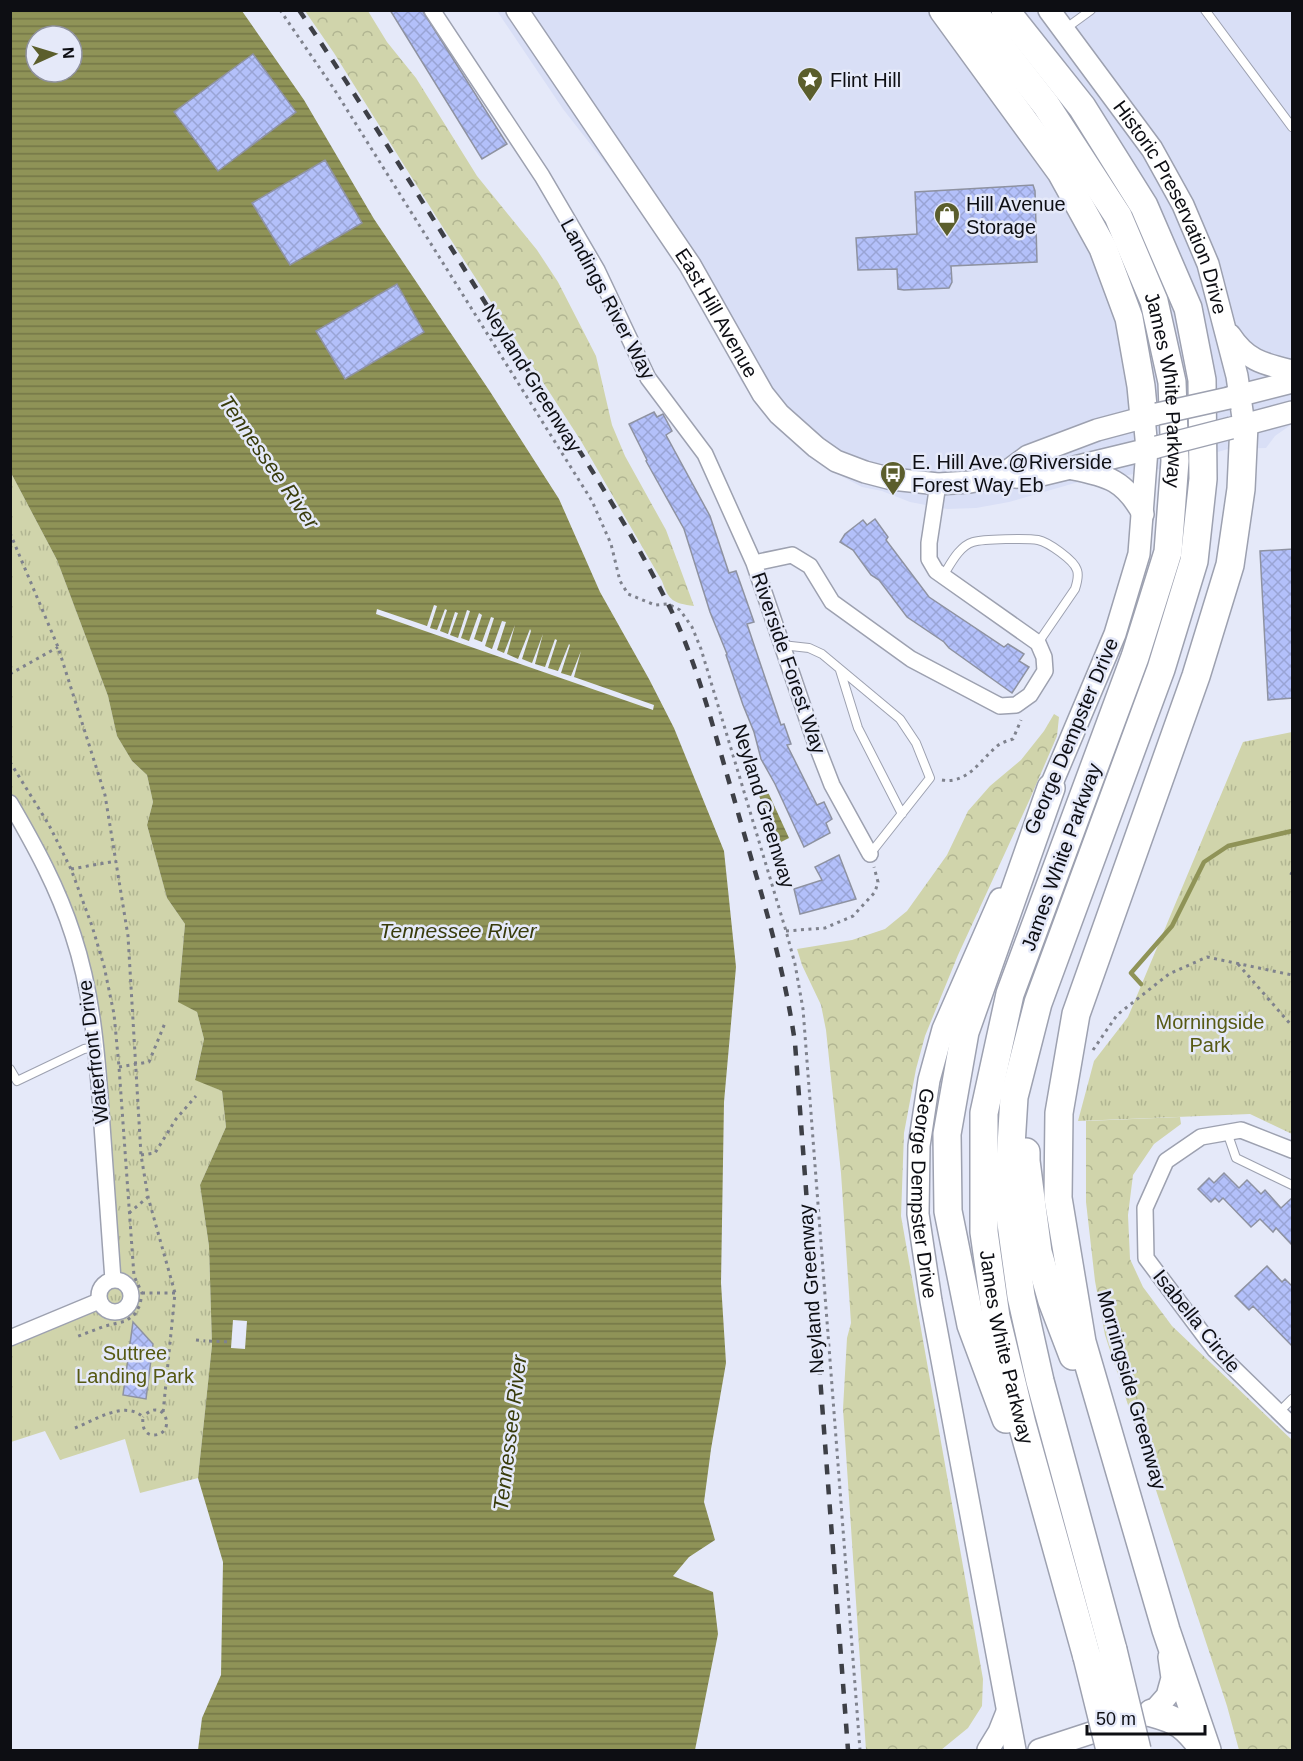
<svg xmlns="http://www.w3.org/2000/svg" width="1303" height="1761" viewBox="0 0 1303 1761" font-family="Helvetica,sans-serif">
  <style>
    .built { fill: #d9dff6 }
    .grass { fill: url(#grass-tufts) }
    .forest { fill: url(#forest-crowns) }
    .water { fill: url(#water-rules); fill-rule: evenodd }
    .pier { fill: #e5e9f9 }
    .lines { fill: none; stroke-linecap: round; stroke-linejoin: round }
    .stream { stroke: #8f9357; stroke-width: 4.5 }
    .building { fill: url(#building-cross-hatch); stroke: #8e92a1; stroke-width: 1.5 }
    .lane-casing { stroke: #9da1b0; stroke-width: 10 }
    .street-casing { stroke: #9da1b0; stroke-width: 18 }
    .secondary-casing { stroke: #9da1b0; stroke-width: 24 }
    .highway-casing { stroke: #9da1b0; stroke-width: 30 }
    .path { stroke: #7f828d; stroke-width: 3; stroke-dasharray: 3 4.5; stroke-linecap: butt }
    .lane { stroke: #fff; stroke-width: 8 }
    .street { stroke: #fff; stroke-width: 15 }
    .secondary { stroke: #fff; stroke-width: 21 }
    .highway { stroke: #fff; stroke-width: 27 }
    .rail { stroke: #3e4047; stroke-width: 4.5; stroke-dasharray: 10 10; stroke-linecap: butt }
    .secondary-bridge-casing { stroke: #9da1b0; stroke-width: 24; stroke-linecap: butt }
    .highway-bridge-casing { stroke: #9da1b0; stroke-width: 30; stroke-linecap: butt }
    .secondary-bridge { stroke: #fff; stroke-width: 21 }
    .highway-bridge { stroke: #fff; stroke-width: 27 }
    .labels { text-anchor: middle; stroke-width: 5; stroke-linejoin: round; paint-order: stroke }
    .poi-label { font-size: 20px; fill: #0d0e13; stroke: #e5e9f9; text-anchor: start }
    .street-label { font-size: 20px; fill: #0d0e13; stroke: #e5e9f9 }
    .park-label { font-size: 20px; fill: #565913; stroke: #e5e9f9 }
    .water-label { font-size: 21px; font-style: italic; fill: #393c0c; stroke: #e5e9f9 }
  </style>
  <defs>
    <pattern id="grass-tufts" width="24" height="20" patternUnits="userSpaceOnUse" patternTransform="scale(1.5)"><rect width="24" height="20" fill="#d0d4ab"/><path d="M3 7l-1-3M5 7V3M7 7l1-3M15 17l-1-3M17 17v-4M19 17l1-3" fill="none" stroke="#b1b592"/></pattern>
    <pattern id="forest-crowns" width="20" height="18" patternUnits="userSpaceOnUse" patternTransform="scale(1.5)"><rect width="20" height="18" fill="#d0d4ab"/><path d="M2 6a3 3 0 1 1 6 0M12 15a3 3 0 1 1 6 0" fill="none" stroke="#b1b592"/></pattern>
    <pattern id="water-rules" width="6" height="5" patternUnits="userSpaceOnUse" patternTransform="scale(1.5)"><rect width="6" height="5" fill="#8f9357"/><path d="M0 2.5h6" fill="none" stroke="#737647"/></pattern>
    <pattern id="building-cross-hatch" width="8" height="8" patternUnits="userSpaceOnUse" patternTransform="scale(1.5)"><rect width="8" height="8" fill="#b3c0fa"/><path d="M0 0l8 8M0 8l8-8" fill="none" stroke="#99a4d5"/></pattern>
  </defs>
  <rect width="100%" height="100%" fill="#e5e9f9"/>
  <path class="built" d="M497,11H1292V424L1275,436L1266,448L1228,449L1163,468L1099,481H1088L1075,483L1009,502L976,508L947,509L910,502L882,491L862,487L824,467L779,430L752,396L741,381L716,330L666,247L623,186L563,109Z"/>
  <path class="grass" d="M11,473L57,560L108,696L117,736L132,761L147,775L153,802L147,825L167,898L185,924L178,1001L197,1012L204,1039L195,1079L222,1091L226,1127L200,1185L209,1246L212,1345L198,1478L140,1493L125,1439L60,1460L45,1431L11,1442V1338L98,1296L103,1285L107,1282L82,967L11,803Z
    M1292,732V1134L1250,1114L1078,1121L1094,1061L1128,1017L1243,742Z"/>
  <path class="forest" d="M305,11H368L387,42L416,78L477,176L537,250L558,282L596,356L612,425L625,456L666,530L694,606C673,603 669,601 662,581L581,441L442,226L334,53Z
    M1054,714L1059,717L1057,736L1029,801L958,955L925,1036L916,1069L904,1133L901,1216L983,1679L982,1706L968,1728L941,1750H866L843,1409L847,1338L851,1323L841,1173L826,1030L821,1005L802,965L797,949L852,940L885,929L907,911L947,855L968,811L990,786L1021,760L1044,731Z
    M1180,1117L1181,1124L1154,1144L1133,1175L1128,1215L1130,1259L1143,1287L1172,1326L1292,1440V1750H1239L1227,1706L1105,1335L1095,1281L1086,1202V1121Z"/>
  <path class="water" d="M10,11H242L304,100L374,219L489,390L559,499L600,592L649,679L674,728L724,851L736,967L724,1102L721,1283L726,1363L711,1449L704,1502L715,1540L689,1557L673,1576L713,1592L718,1634L695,1750H198L202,1718L221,1675L223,1562L198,1478L212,1345L209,1246L200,1185L226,1127L222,1091L195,1080L204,1039L197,1012L178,1002L185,924L167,898L147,825L153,802L147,775L132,761L117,736L108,696L57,560L11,473ZM36,36H72V72H36Z
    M764,791L768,792L789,838L781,842L780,840L772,843C769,834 777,824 765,819L763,813L766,811L759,796Z"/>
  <path class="pier" d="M434,605L437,606L430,628L437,630L445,609L447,610L440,631L448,634L455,612L458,613L450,635L458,638L467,610L470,611L461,638L469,641L479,613L482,615L474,639L482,642L491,617L494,618L485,646L492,649L502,621L506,622L497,650L504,653L515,625L507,654L518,659L530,629L531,631L522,659L532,663L543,634L535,664L545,667L555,639L557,640L548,668L558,671L569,644L570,645L561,673L571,676L581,651L574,677L654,705L653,710L376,614L377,609L427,626Z
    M233,1320L247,1321L245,1349L231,1348Z"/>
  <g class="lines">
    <path class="stream" d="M1141,984L1131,973L1172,926L1204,862L1228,846L1292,831"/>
  </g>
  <path class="building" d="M390,10H422L507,144L482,159Z
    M253,54L296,112L218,171L174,112Z
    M325,160L362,223L290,265L252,203Z
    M1033,185L1035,191L1037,262L951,266L952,282L949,288L904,290L898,289L897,269L858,270L856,238L917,234L915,192Z
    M397,284L424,332L345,379L316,331Z
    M654,412L657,417L663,414L672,431L666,435L710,516L729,573L736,571L754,622L747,624L781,725L784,724L791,744L787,745L817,805L824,802L832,819L826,823L830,833L804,847L775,784L761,759L754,732L743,705L726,655L727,654L710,612L684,529L646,461L647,460L629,424Z
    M875,519L888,537L886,540L929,597L1004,647L1008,644L1024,654L1019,661L1029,667L1012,693L949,648L944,642L907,617L879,580L871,575L853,550L840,542L845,534L863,520L867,525Z
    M1293,549V698L1268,700L1260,551Z
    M839,855L856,899L800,914L794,889L822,880L815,867Z
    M1224,1173L1239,1188L1247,1180L1261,1194L1265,1190L1281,1208L1293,1197V1246L1276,1228L1273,1232L1260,1219L1251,1227L1223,1198L1219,1202L1215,1198L1211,1202L1198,1189L1209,1178L1214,1183Z
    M1267,1266L1282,1282L1285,1279L1293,1287V1347L1253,1306L1249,1310L1235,1296Z
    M133,1322L153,1344L146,1399L123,1395Z"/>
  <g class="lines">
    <defs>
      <path id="lane" d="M1205,10L1292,127
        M1065,29L1091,10
        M943,576C950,565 959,546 973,542C983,539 1028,538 1038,540C1048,542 1074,560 1077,570C1079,576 1077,583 1075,589L1038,643
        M782,645L809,648L822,654L900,719L916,743L930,778L870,854
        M840,670L858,728L902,814
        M10,1069L17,1081L84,1049L96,1047
        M1227,1132L1236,1158L1292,1185
        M1279,1412L1292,1399"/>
      <path id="street" d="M432,10L542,176L597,270L648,378L705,454L754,563
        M10,803C35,846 58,888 73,935C92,992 97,1052 101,1111C105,1167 109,1224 113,1280
        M870,854L832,785L813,736L754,563L792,555L810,566L832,602L911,659L1000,706L1016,705L1030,695L1045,671L1044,657L1038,643L936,571L929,559V543L938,484
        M1292,1150L1241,1130L1201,1137L1166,1161L1145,1208L1146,1258L1215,1350L1292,1425
        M99 1296a16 16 0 1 1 32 0a16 16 0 1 1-32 0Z
        M10,1338L99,1301"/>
      <g id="secondary">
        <path id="s1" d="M517,10L690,265L763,394L779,414L816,447L836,461L865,472L892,479L938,484L970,482L1001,476L1029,478L1157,447"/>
        <path id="s2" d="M1049,10L1152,149L1183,205L1208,264L1237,376L1244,425"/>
        <path d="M1230,335C1247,361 1264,364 1292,371"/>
        <path d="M1229,398L1292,382"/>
        <path d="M1232,428L1292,412"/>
        <path d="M1073,469C1109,476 1125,481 1143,514"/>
        <path d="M1001,476L1028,456L1097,430L1157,414"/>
        <path d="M1044,802L1115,634L1139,554L1147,449L1144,417"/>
        <path id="s3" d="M1000,899L943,1029L929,1080L919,1146L918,1214L931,1301L1015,1750"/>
        <path d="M988,1750L999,1732L1007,1712"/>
        <path d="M1039,1750L1152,1713L1167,1696L1172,1678L1169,1657"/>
      </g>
      <g id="highway">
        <path d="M943,10L1061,172L1103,248L1129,318L1141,386L1144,417"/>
        <path id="s4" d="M972,10L1046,105L1118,216L1154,301L1172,382L1175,461L1168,552L1135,657L1010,994L984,1113V1232L996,1317L1022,1424L1087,1657"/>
        <path d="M1005,10L1082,107L1144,206L1188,308L1202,380L1203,479L1194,561L1161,669L1038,1003L1014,1097L1010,1162V1216L1021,1296L1040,1381L1113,1650"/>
        <path d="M1026,1152V1161L1038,1252L1052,1301L1073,1356"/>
        <path d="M1006,1419L971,1325L948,1211L947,1134L965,1032L1051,788"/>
        <path d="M1152,1713C1178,1720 1185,1725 1202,1747"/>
        <path d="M1207,1750L1166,1630L1082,1342L1058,1198L1059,1113L1076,1014L1196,676L1230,565L1241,489L1244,425"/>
      </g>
    </defs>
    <use href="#lane" class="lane-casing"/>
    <use href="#street" class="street-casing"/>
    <use href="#secondary" class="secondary-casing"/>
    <use href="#highway" class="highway-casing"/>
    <path class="path" d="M280,10L334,89L592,501L611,544L620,581L628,594L655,605L668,604L680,610L692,627L701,649L786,931L795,964L803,1009L860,1750
      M10,533L58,647L105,795L128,936L141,1155L148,1197L175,1293L163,1413
      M10,674L58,647
      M10,762L49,825L71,869L92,926L104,966L114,1014L119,1067L134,1276L142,1293L140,1305L135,1314L126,1321L105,1326L76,1337
      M942,780C967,784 979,762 996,747C1000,743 1007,741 1013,739L1021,720
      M71,869L116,861
      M1290,873L1292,874
      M786,931L825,928L853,916L875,892L878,882L874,867
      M1238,964L1292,1026
      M1093,1050L1117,1015L1169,974L1207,957L1292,975
      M119,1067L149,1062L165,1023
      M141,1155L155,1153L176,1119L196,1096
      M129,1213L148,1197
      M142,1293H175
      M196,1340L205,1341
      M209,1341L231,1342
      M75,1428C95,1420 125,1400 143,1417C142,1426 144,1435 154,1435C178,1434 164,1394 143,1417"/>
    <use href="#lane" class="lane"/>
    <use href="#street" class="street"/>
    <use href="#secondary" class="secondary"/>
    <use href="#highway" class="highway"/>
    <path class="rail" d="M299,10C373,120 441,232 511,344C564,427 620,510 665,598C697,659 713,729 733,795C756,877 783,958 795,1043L848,1750"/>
    <defs>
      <path id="secondary-bridge" d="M1157,414L1229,398
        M1157,447L1231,428"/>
      <path id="highway-bridge" d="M1113,1650L1137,1750
        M1087,1657L1110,1750"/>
    </defs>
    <use href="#secondary-bridge" class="secondary-bridge-casing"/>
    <use href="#highway-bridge" class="highway-bridge-casing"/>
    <use href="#secondary-bridge" class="secondary-bridge"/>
    <use href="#highway-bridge" class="highway-bridge"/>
  </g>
  <defs>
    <symbol id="sight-pin" viewBox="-11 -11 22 30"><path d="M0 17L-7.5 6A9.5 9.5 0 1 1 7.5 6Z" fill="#5b5e2c" stroke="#e5e9f9"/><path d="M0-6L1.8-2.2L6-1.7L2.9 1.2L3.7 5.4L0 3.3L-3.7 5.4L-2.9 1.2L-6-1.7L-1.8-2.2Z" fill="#fff"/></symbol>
    <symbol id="shop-pin" viewBox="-11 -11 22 30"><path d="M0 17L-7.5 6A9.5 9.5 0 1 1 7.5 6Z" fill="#5b5e2c" stroke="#e5e9f9"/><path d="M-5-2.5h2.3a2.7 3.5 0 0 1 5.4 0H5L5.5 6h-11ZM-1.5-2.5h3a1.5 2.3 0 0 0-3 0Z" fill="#fff"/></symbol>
    <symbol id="bus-pin" viewBox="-11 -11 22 30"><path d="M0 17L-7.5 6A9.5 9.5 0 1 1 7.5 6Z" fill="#5b5e2c" stroke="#e5e9f9"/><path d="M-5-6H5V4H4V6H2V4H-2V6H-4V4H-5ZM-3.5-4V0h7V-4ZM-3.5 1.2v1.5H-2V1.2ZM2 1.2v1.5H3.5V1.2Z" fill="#fff"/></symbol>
  </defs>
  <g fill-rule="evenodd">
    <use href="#sight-pin" x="795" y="65" width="30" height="40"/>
    <use href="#shop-pin" x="932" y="200" width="30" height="40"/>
    <use href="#bus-pin" x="878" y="459" width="30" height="40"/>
  </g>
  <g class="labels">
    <g class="poi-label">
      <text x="830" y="87">Flint Hill</text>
      <text x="966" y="211">Hill Avenue<tspan x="966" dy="23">Storage</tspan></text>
      <text x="912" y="469">E. Hill Ave.@Riverside<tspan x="912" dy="23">Forest Way Eb</tspan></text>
    </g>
    <g class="street-label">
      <text dy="7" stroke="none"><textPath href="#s2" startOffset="234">Historic Preservation Drive</textPath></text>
      <text transform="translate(608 299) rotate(62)" y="7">Landings River Way</text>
      <text dy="7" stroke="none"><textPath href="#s1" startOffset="363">East Hill Avenue</textPath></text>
      <text transform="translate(532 378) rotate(58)" y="7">Neyland Greenway</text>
      <text dy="7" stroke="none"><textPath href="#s4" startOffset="435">James White Parkway</textPath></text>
      <text transform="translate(789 663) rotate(71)" y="7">Riverside Forest Way</text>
      <text transform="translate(1071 736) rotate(-67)" y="7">George Dempster Drive</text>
      <text transform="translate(764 806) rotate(73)" y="7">Neyland Greenway</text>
      <text transform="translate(1061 857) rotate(-70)" y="7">James White Parkway</text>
      <text transform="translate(93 1052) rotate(-97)" y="7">Waterfront Drive</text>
      <text dy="7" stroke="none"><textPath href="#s3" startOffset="309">George Dempster Drive</textPath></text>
      <text transform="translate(811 1289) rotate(-94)" y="7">Neyland Greenway</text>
      <text transform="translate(1197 1321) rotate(51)" y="7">Isabella Circle</text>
      <text dy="7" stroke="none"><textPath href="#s4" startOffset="1426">James White Parkway</textPath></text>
      <text transform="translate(1132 1390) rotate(74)" y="7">Morningside Greenway</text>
    </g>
    <g class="park-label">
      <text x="1210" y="1029">Morningside<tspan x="1210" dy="23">Park</tspan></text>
      <text x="135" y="1360">Suttree<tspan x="135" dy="23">Landing Park</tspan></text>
    </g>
    <g class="water-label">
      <text transform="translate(269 462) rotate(55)" y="7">Tennessee River</text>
      <text x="458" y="938">Tennessee River</text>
      <text transform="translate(510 1433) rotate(-83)" y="7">Tennessee River</text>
    </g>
  </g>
  <rect width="1303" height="1761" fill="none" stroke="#0d0e13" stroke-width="24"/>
  <g transform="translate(54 54) rotate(86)"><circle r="28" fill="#e5e9f9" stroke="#8f919d" stroke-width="1.5"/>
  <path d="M0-4.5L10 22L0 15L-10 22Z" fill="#5b5e2c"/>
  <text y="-9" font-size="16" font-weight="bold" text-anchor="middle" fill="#0d0e13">N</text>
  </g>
  <path d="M1087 1725v9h118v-9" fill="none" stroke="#0d0e13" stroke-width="3"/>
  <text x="1096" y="1725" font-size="18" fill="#0d0e13" stroke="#e5e9f9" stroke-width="4.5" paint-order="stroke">50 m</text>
</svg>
